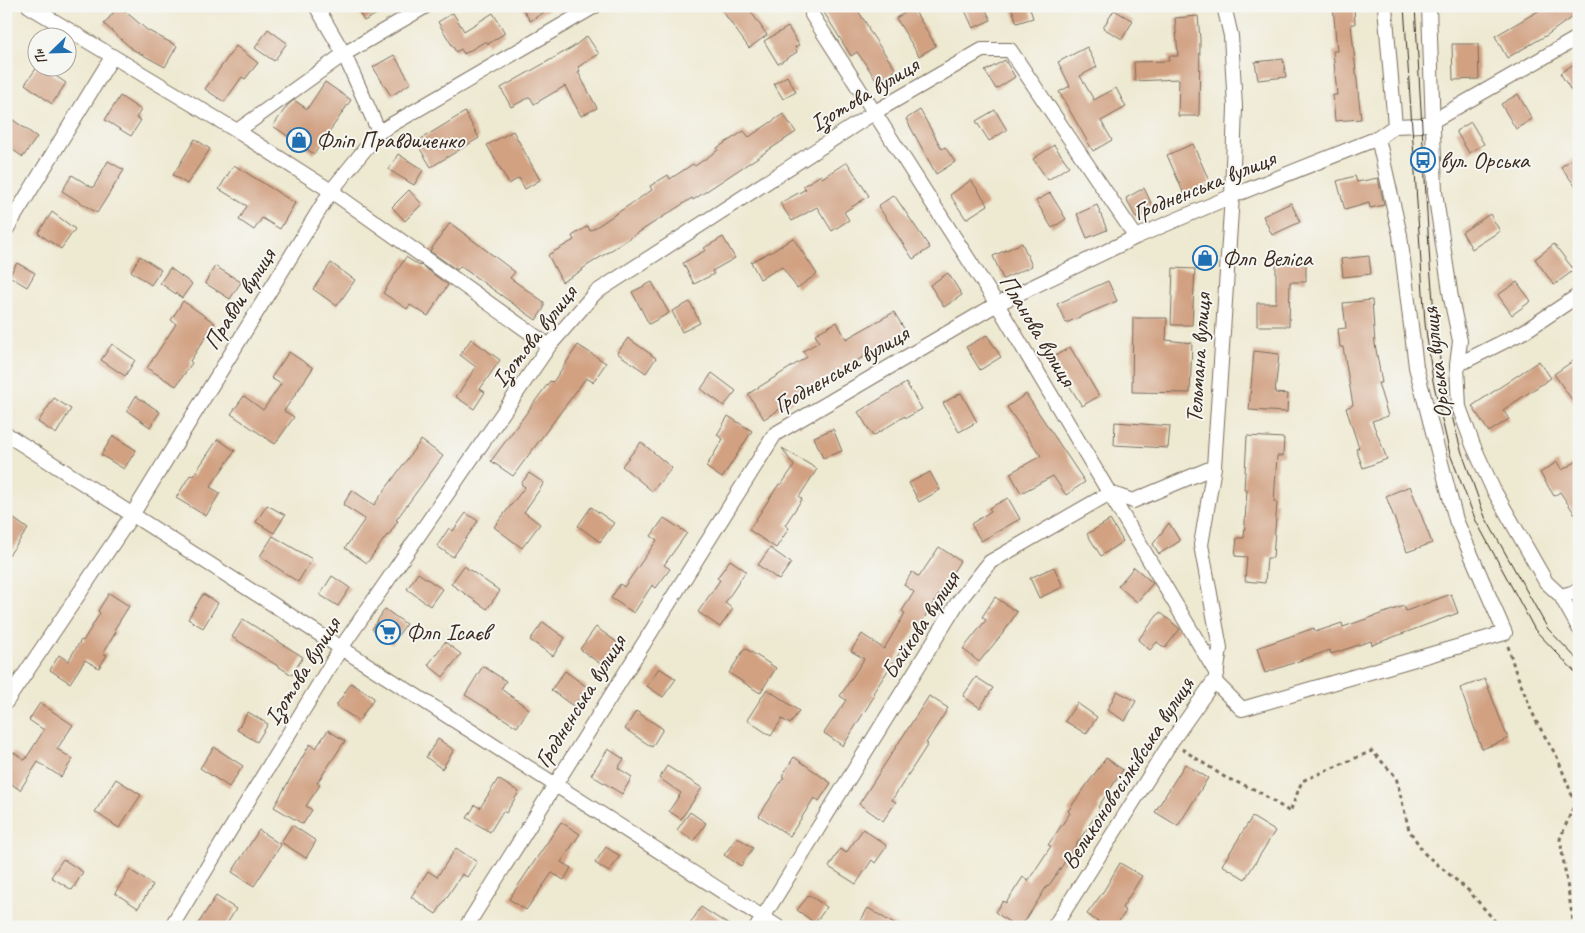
<svg xmlns="http://www.w3.org/2000/svg" width="1585" height="933" viewBox="0 0 1585 933" font-family="Caveat,sans-serif">
  <style>
    .building { fill: #d1a182 }
    .lines { fill: none; stroke-linecap: round; stroke-linejoin: round }
    .street-casing { stroke: #7a6d5d; stroke-width: 16 }
    .path { stroke: #7a6d5d; stroke-width: 3; stroke-dasharray: 4 4; stroke-linecap: butt }
    .street { stroke: #fff; stroke-width: 14 }
    .tram { stroke: #3b2a1e; stroke-width: 1 }
    .labels { text-anchor: middle; stroke-width: 4; stroke-linejoin: round; paint-order: stroke }
    .street-label { font-size: 24px; fill: #3b2a1e; stroke: #f6f6f2 }
    .poi-label { font-size: 24px; fill: #3b2a1e; stroke: #f6f6f2; text-anchor: start }
  </style>
  <rect width="100%" height="100%" fill="#f6f6f2"/>
  <filter id="ink" filterUnits="userSpaceOnUse"><feTurbulence type="fractalNoise" baseFrequency=".02" numOctaves="2"/><feDisplacementMap in="SourceGraphic" scale="10" xChannelSelector="R" yChannelSelector="G"/><feConvolveMatrix kernelMatrix="1 2 1 2 8 2 1 2 1" color-interpolation-filters="sRGB"/></filter>
  <filter id="wash" filterUnits="userSpaceOnUse"><feTurbulence type="fractalNoise" baseFrequency=".0096" numOctaves="4" result="noise"/><feDisplacementMap in="SourceGraphic" scale="20" xChannelSelector="R" yChannelSelector="G"/><feGaussianBlur stdDeviation="1.12" result="paint"/><feColorMatrix in="noise" values="0 0 0 0 0 0 0 0 0 0 0 0 0 0 0 0 0 1.4 0 .05"/><feComposite in="paint" operator="in"/></filter>
  <g filter="url(#wash)">
    <rect width="100%" height="100%" fill="#eee9d1"/>
    <g id="blocks">
      <path class="building" d="M119,6L147,30L177,46L165,67L132,49L104,24Z
        M356,6H391L364,21Z
        M521,6H554L530,21Z
        M719,6H747L767,35L749,48Z
        M820,6H855L869,28L868,29L896,70L878,82L857,52L851,56Z
        M963,6H984L991,20L973,28Z
        M1011,6H1029L1033,18L1017,23Z
        M1333,6H1354L1355,24H1351L1361,119L1335,121L1333,95H1337L1333,51H1337Z
        M1547,6H1579V12L1547,35L1507,58L1495,36Z
        M913,8L936,46L919,56L896,18Z
        M1114,10L1133,21L1122,39L1103,28Z
        M453,13L464,31L493,13L505,33L488,44L486,41L464,54L461,49L456,52L438,22Z
        M1198,16L1200,39L1199,116H1178L1179,79L1135,81L1134,62L1169,61V56H1178L1175,18Z
        M788,27L799,45L795,47L797,52L778,64L764,41Z
        M268,29L287,43L274,61L255,48Z
        M587,36L599,54L578,67L580,71L578,72L597,108L581,116L565,86L534,104L530,97L511,107L501,88L573,47Z
        M1452,44H1478L1479,79L1453,80Z
        M236,46L258,63L245,79L242,77L224,102L205,89Z
        M1087,47L1097,67L1080,76L1094,100L1116,88L1126,107L1101,121L1112,140L1093,151L1059,92L1070,86L1058,62Z
        M394,55L411,83L391,96L373,67Z
        M1283,59L1286,77L1258,80L1255,62Z
        M1005,60L1015,77L996,89L985,71Z
        M1579,61V103L1560,73Z
        M38,66L44,68L66,83L52,104L25,84Z
        M787,76L796,92L783,99L774,84Z
        M325,82L351,100L314,154L273,126L287,106L294,100L307,109Z
        M1518,94L1532,119L1516,129L1501,104Z
        M120,96L141,110L136,118L141,120L131,136L105,120Z
        M920,110L942,149L945,147L955,162L936,174L906,119Z
        M995,110L1007,130L989,141L976,121Z
        M465,112L479,138L431,167L416,142Z
        M783,114L796,132L693,200L692,198L582,269L583,270L562,282L548,255L574,240L572,236L588,226L590,231L652,190L650,186L668,175L670,179L693,164L695,166L718,150L717,148L744,131L749,137Z
        M6,115L37,137L23,157L6,145Z
        M1471,122L1484,144L1469,153L1456,131Z
        M513,131L540,180L525,189L519,178L509,184L487,145Z
        M195,139L210,149L187,184L173,175Z
        M1193,144L1210,183L1184,194L1167,155Z
        M1054,145L1069,166L1048,180L1033,159Z
        M398,154L423,170L414,185L389,170Z
        M1579,154V191L1561,167Z
        M108,161L124,170L97,213L62,191L72,175L93,188Z
        M847,162L869,196L844,212L849,220L832,231L817,207L792,221L780,203L806,189L803,186L821,175L822,178Z
        M234,165L295,203L280,229L262,218L254,230L239,220L247,206L219,189Z
        M1355,176L1357,182L1378,178L1384,205L1370,208L1369,203L1345,210L1337,181Z
        M971,180L988,205L966,219L950,195Z
        M1144,188L1154,209L1136,218L1126,198Z
        M409,190L422,204L405,221L392,207Z
        M1050,193L1066,219L1052,228L1036,201Z
        M894,195L930,248L913,259L878,206Z
        M1291,203L1300,222L1272,235L1263,216Z
        M1097,205L1107,230L1087,238L1077,214Z
        M52,212L75,229L61,249L38,233Z
        M1490,214L1500,231L1472,249L1462,232Z
        M450,223L515,272L510,278L544,302V308L536,320L460,266L457,270L430,251Z
        M723,237L735,258L712,271L714,274L694,284L683,263L706,250L704,248Z
        M793,238L817,274L797,288L782,267L760,279L751,262L770,252V253Z
        M1022,243L1032,266L1003,279L993,256Z
        M1554,244L1574,270L1554,285L1535,259Z
        M140,256L161,270L151,285L131,271Z
        M1369,256L1371,274L1343,277L1341,259Z
        M406,257L420,266L421,265L448,285L428,316L410,305L407,309L383,293Z
        M1276,257H1306V282H1290L1289,326H1257V303H1276Z
        M17,263L35,273L27,287L9,276Z
        M331,263L355,280L337,306L313,289Z
        M215,266L241,282L230,299L205,283Z
        M170,268L192,284L182,298L160,283Z
        M1173,268L1195,269L1192,325H1171Z
        M948,273L962,295L944,307L930,285Z
        M1108,281L1117,301L1066,323L1057,304Z
        M652,282L669,313L649,324L632,292Z
        M1517,282L1531,301L1512,315L1498,295Z
        M1372,300L1375,344L1382,383H1378L1388,416L1372,421L1387,459L1363,468L1356,449L1359,448L1346,408L1353,405L1343,347H1340L1338,329L1346,328L1343,303Z
        M183,301L215,323L190,361L192,363L176,386L147,368L176,324L171,320Z
        M690,302L700,323L682,332L672,311Z
        M894,312L906,332L802,393L803,395L764,419L748,394L807,357L803,351L819,342L815,334L837,322L846,339Z
        M1133,318H1167L1166,340L1192,343L1190,393L1132,392Z
        M987,335L1001,357L980,370L966,347Z
        M628,338L656,358L646,373L617,353Z
        M471,339L500,360L480,389L485,392L474,409L456,397L476,367L460,355Z
        M112,344L135,360L125,376L101,360Z
        M578,345L606,363L593,382L586,378L513,476L491,461L550,381L553,382Z
        M1070,347L1099,396L1082,406L1052,358Z
        M1254,351L1279,354L1275,393L1288,394L1287,412L1249,410Z
        M289,352L313,368L284,411L294,417L275,444L231,414L244,396L263,410L281,384L271,378Z
        M1579,357V410L1554,374Z
        M1539,361L1551,378L1503,410L1509,419L1489,432L1472,406Z
        M712,373L736,391L724,406L701,389Z
        M906,383L922,409L906,418L905,416L873,436L858,412Z
        M961,393L977,422L959,432L943,403Z
        M1026,394L1085,482L1066,495L1053,476L1021,493L1010,473L1041,456L1007,407Z
        M136,396L160,412L150,427L127,411Z
        M54,398L71,409L56,434L38,422Z
        M728,416L752,431L722,478L706,467L723,439L717,435Z
        M1115,422L1170,426L1168,448L1114,445Z
        M833,429L842,451L823,458L814,437Z
        M113,436L136,450L124,469L101,455Z
        M1247,436L1284,438L1283,456H1277L1274,502H1277L1273,558H1267L1265,583L1245,581L1247,557L1235,556L1237,538H1244L1247,490H1244Z
        M218,439L235,451L210,487L220,493L206,516L176,498L190,475L193,476Z
        M421,440L443,456L396,520L398,521L388,536L387,535L367,563L345,548L365,519L343,505L352,490L374,505Z
        M641,442L672,468L652,491L622,466Z
        M782,448L817,469L799,497L802,499L785,525L789,528L776,548L749,530L779,484L781,485L794,466Z
        M1579,460V520L1560,492L1554,496L1540,473L1557,462L1562,470Z
        M930,472L940,490L919,502L909,483Z
        M529,473L544,483L524,512L540,524L522,548L494,527L525,487L521,484Z
        M1410,486L1432,543L1407,552L1386,496Z
        M1008,498L1020,519L981,541L971,524L991,511L989,508Z
        M267,505L285,515L274,533L256,522Z
        M591,507L614,523L600,542L578,526Z
        M6,513L28,529L6,559Z
        M466,513L478,521L453,557L437,546L449,528L453,531Z
        M664,518L687,533L664,565L670,569L656,588L652,585L634,613L611,598L620,584L624,587L657,540L651,536Z
        M1110,520L1123,541L1101,556L1087,534Z
        M1169,523L1180,541L1159,554L1153,544Z
        M273,536L312,559L298,582L260,556Z
        M939,547L960,561L921,623L920,622L873,693L875,695L843,746L824,733L846,700L840,696L864,659L851,651L862,634L884,649L905,613L902,611L914,592L904,585L912,572L919,577Z
        M770,548L791,563L779,580L758,565Z
        M730,560L746,571L725,603L733,609L720,627L698,612L720,580L717,578Z
        M464,566L500,591L487,609L451,584Z
        M1054,567L1063,587L1039,598L1030,578Z
        M1134,567L1153,583L1137,602L1118,586Z
        M418,573L442,589L430,606L407,589Z
        M332,576L350,588L338,606L320,595Z
        M109,593L129,606L114,630L116,632L103,653L107,655L99,668L85,660L70,683L50,670L59,655L68,661L81,640L83,641L100,613L98,611Z
        M203,594L218,603L203,628L188,619Z
        M1451,594L1458,613L1372,645L1371,641L1331,654L1330,650L1265,673L1257,648L1314,628L1315,632L1342,623L1343,627L1404,606L1406,611Z
        M995,597L1017,612L1004,632L979,662L963,649L986,620L982,617Z
        M385,609L406,624L392,644L372,629Z
        M1160,612L1180,629L1165,648L1157,642L1150,650L1138,640Z
        M243,619L303,657L292,675L232,637Z
        M543,622L565,638L553,656L530,640Z
        M596,627L618,643L602,665L580,649Z
        M445,642L461,654L443,677L428,665Z
        M745,648L776,668L760,693L729,673Z
        M483,666L506,681L501,689L529,709L517,727L465,695Z
        M659,668L676,679L663,697L647,686Z
        M565,671L587,687L573,706L551,690Z
        M976,677L993,688L980,708L963,696Z
        M1485,679L1508,739L1482,749L1460,688Z
        M351,683L374,698L359,721L336,706Z
        M767,689L799,711L790,724L782,719L771,736L747,720Z
        M1117,691L1136,701L1125,721L1107,710Z
        M929,696L948,708L926,743L928,744L892,800L896,802L883,821L859,804Z
        M40,703L73,725L57,749L73,759L61,777L38,762L20,790L6,780V762L13,752L25,760L44,730L29,720Z
        M1077,703L1097,717L1086,734L1065,721Z
        M636,711L663,729L652,747L625,729Z
        M248,712L268,724L257,742L237,730Z
        M328,730L345,741L317,783L320,785L306,806L312,810L303,824L274,807L310,744L316,748Z
        M438,739L454,750L442,769L426,757Z
        M214,747L243,766L229,787L200,768Z
        M608,749L624,759L618,768L632,777L622,794L591,775Z
        M794,757L831,783L819,801L814,798L790,836L759,816L784,777L782,776Z
        M1106,758L1123,770L1098,807L1100,809L1048,887L1047,886L1027,918L1021,927H1016L995,912L1003,901L1006,903L1023,877L1028,881L1051,846L1048,845L1070,813L1068,811Z
        M1185,764L1208,778L1178,826L1155,812Z
        M667,766L702,788L681,819L669,811L681,793L659,778Z
        M116,779L141,795L119,828L95,812Z
        M498,779L519,792L506,813L503,811L490,832L467,818L475,805L480,808Z
        M690,812L706,823L694,841L677,830Z
        M1252,817L1275,831L1245,879L1222,865Z
        M561,822L580,834L561,862L571,868L564,880L552,873L526,910L509,899Z
        M292,825L316,841L306,858L281,842Z
        M863,829L887,846L875,863L872,860L856,884L829,867L840,849L846,853Z
        M259,830L281,845L254,886L232,872Z
        M737,837L753,848L741,866L724,855Z
        M606,847L620,856L609,872L595,863Z
        M456,848L477,862L467,877L462,874L436,914L411,897L428,871L437,877Z
        M63,859L83,872L72,890L51,877Z
        M1120,863L1142,876L1122,908L1126,911L1115,927H1105L1087,914L1103,892Z
        M130,870L153,885L138,908L115,893Z
        M809,895L827,907L815,923L797,910Z
        M216,896L236,909L225,927H196Z
        M701,907L732,927H688Z
        M868,908L899,927H857Z"/>
    </g>
  </g>
  <g filter="url(#ink)">
    <use href="#blocks" fill-opacity="0" stroke="#7a6d5d" stroke-width="1"/>
    <g class="lines">
      <defs>
        <path id="street" d="M29,6L237,131L331,191L549,346
          M316,6L344,54L379,132
          M1385,6L1395,126
          M1429,6L1435,192L1451,298L1460,341L1457,365L1459,407L1473,445L1493,489L1546,582L1561,596L1579,628
          M812,15L997,304L1217,674
          M237,131L344,54L426,6
          M6,230L112,57
          M1457,365L1525,331L1579,295
          M6,434L778,927
          M1561,596L1579,591
          M1216,676L1220,648L1201,545L1214,467L1232,196L1235,107L1231,36L1224,6
          M6,702L132,515L331,191L379,132L595,6
          M171,927L341,648L549,346L595,293L875,112L982,50H1010L1136,237
          M466,927L775,434L997,304L1136,237L1232,196L1378,138L1395,126L1421,125L1431,122L1579,37
          M757,927L958,602L990,562L1110,493L1133,501L1214,467
          M1054,927L1171,742L1214,681L1242,709L1505,633L1456,520L1416,367L1400,235L1378,138"/>
      </defs>
      <use href="#street" class="street-casing"/>
      <path class="path" d="M1508,646L1515,670L1536,721L1557,757L1575,803L1560,839L1574,927
        M1182,749L1226,778L1256,790L1290,812L1302,781L1372,751L1396,777L1409,830L1425,854L1469,891L1500,927"/>
      <use href="#street" class="street"/>
      <path class="tram" d="M1404,6L1425,323L1433,381L1450,454L1476,521L1535,630L1579,676
        M1415,6L1430,265L1435,324L1443,382L1461,450L1485,517L1548,629L1579,661"/>
    </g>
  </g>
  <defs>
    <symbol id="shop-ring" viewBox="-11 -11 22 22"><circle r="9.5" fill="#f6f6f2" stroke="#1f6fb2" stroke-width="1.5"/><path d="M-5-2.5h2.3a2.7 3.5 0 0 1 5.4 0H5L5.5 6h-11ZM-1.5-2.5h3a1.5 2.3 0 0 0-3 0Z" fill="#1f6fb2"/></symbol>
    <symbol id="bus-ring" viewBox="-11 -11 22 22"><circle r="9.5" fill="#f6f6f2" stroke="#1f6fb2" stroke-width="1.5"/><path d="M-5-6H5V4H4V6H2V4H-2V6H-4V4H-5ZM-3.5-4V0h7V-4ZM-3.5 1.2v1.5H-2V1.2ZM2 1.2v1.5H3.5V1.2Z" fill="#1f6fb2"/></symbol>
    <symbol id="supermarket-ring" viewBox="-11 -11 22 22"><circle r="9.5" fill="#f6f6f2" stroke="#1f6fb2" stroke-width="1.5"/><path d="M-6-5.5h2.5l.6 2H6L4.5 2H-2.5L-4.4-4H-6ZM-1.5 3.2a1.3 1.3 0 1 0 .1 0ZM3 3.2a1.3 1.3 0 1 0 .1 0Z" fill="#1f6fb2"/></symbol>
  </defs>
  <g fill-rule="evenodd">
    <use href="#shop-ring" x="285" y="126" width="28" height="28"/>
    <use href="#bus-ring" x="1409" y="146" width="28" height="28"/>
    <use href="#shop-ring" x="1191" y="244" width="28" height="28"/>
    <use href="#supermarket-ring" x="374" y="618" width="28" height="28"/>
  </g>
  <g class="labels">
    <g class="street-label">
      <text transform="translate(864 94) rotate(-31)" y="8">Ізотова вулиця</text>
      <text transform="translate(1204 185) rotate(-22)" y="8">Гродненська вулиця</text>
      <text transform="translate(239 299) rotate(-58)" y="8">Правди вулиця</text>
      <text transform="translate(1038 330) rotate(59)" y="8">Планова вулиця</text>
      <text transform="translate(534 336) rotate(-52)" y="8">Ізотова вулиця</text>
      <text transform="translate(1198 358) rotate(-86)" y="8">Тельмана вулиця</text>
      <text transform="translate(1436 363) rotate(-97)" y="8">Орська вулиця</text>
      <text transform="translate(841 369) rotate(-30)" y="8">Гродненська вулиця</text>
      <text transform="translate(920 625) rotate(-57)" y="8">Байкова вулиця</text>
      <text transform="translate(302 671) rotate(-58)" y="8">Ізотова вулиця</text>
      <text transform="translate(580 701) rotate(-58)" y="8">Гродненська вулиця</text>
      <text transform="translate(1127 773) rotate(-57)" y="8">Великоновосілківська вулиця</text>
    </g>
    <g class="poi-label">
      <text x="316" y="148">Фліп Правдиченко</text>
      <text x="1440" y="168">вул. Орська</text>
      <text x="1222" y="266">Флп Веліса</text>
      <text x="406" y="640">Флп Ісаєв</text>
    </g>
  </g>
  <rect width="1585" height="933" fill="none" stroke="#f6f6f2" stroke-width="25"/>
  <g transform="translate(52 52) rotate(247)"><circle r="24" fill="#f6f6f2" stroke="#aba49d"/>
  <path d="M0-4L9 19L0 12L-9 19Z" fill="#1f6fb2"/>
  <text y="-8" font-size="14" font-weight="bold" text-anchor="middle" fill="#3b2a1e">Пн</text>
  </g>
</svg>
